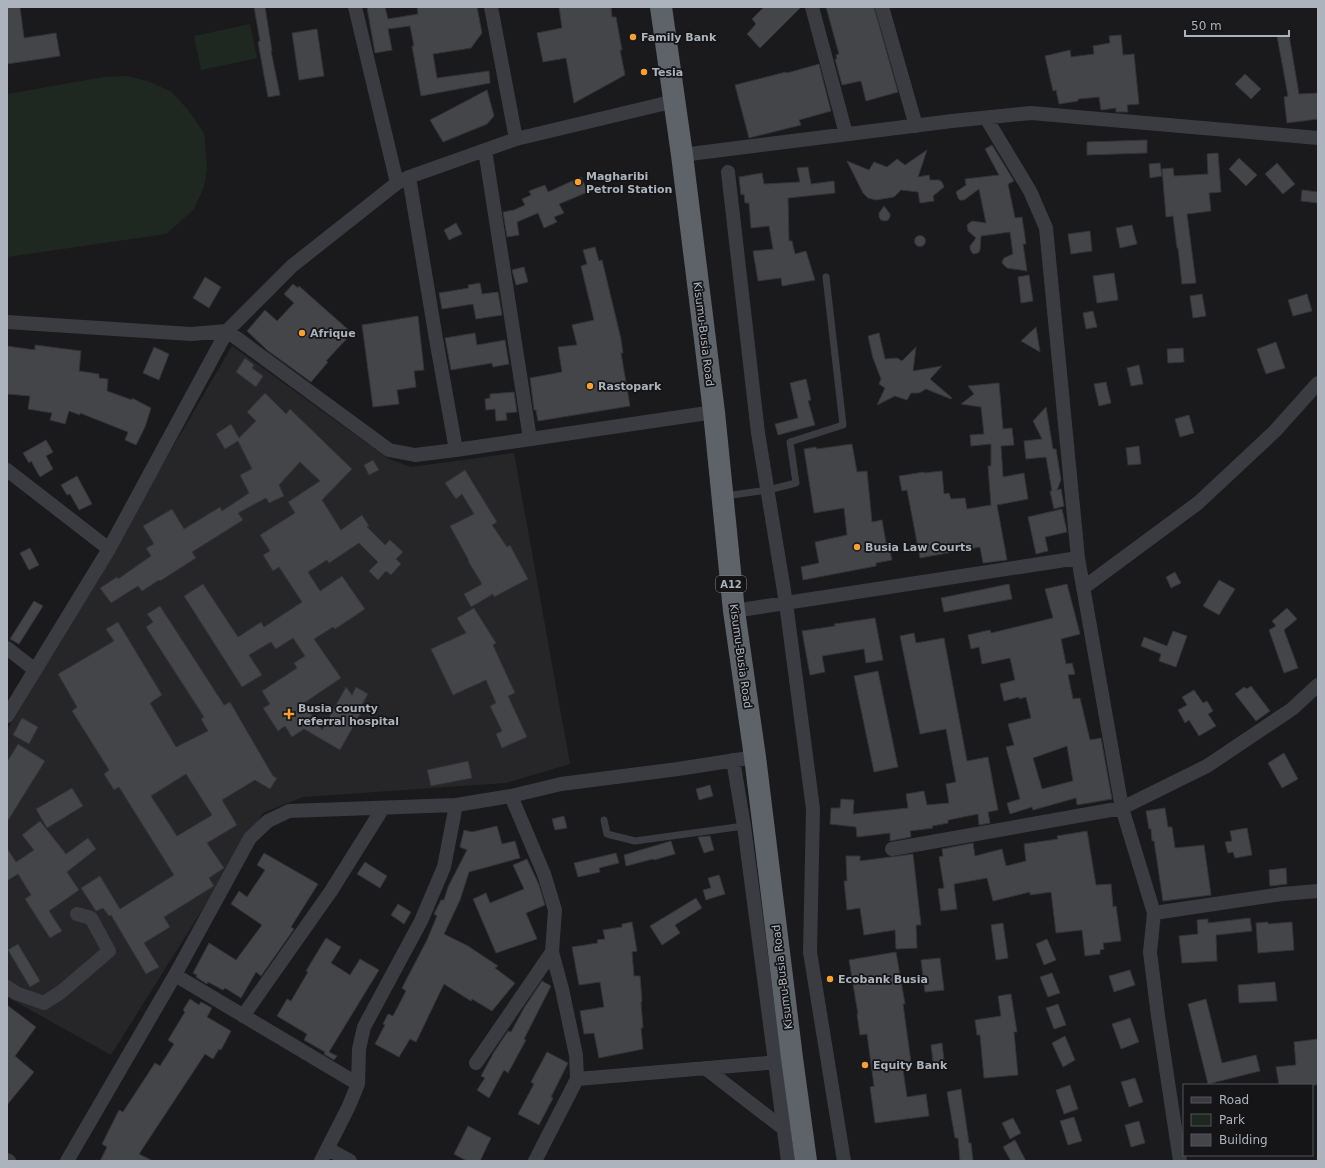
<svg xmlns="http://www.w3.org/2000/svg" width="1325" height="1168" viewBox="0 0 1325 1168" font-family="'DejaVu Sans',sans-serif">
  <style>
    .built { fill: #262629 }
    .green { fill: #1f2820 }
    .building { fill: #444549; stroke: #343438; fill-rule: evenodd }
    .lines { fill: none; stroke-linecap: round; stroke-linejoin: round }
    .service { stroke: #3b3c41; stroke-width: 7 }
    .minor { stroke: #3b3c41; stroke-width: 14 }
    .trunk { stroke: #5e6269; stroke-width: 22 }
    .poi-dot { fill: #f7a037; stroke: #151517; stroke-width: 1.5 }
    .labels { text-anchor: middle; stroke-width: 3.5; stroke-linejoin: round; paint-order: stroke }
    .shield { fill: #151517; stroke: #7f848a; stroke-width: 1 }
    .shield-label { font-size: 10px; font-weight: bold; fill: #acb3bc }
    .poi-label { font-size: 11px; font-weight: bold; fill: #acb3bc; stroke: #151517; text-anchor: start }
    .street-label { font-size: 11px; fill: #acb3bc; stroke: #151517 }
  </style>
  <rect width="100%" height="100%" fill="#1a1a1c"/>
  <path class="built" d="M232,346L389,459L411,467L514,453L570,764L506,783L303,797L263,813L111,1055L7,997V730Z"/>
  <path class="green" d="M250,24L257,58L201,70L194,36Z
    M128,76L150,82L172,92L189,111L204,133L207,168L204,187L194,209L166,234L7,257V94L104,77Z"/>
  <path class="building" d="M7,7H20L24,38L56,33L60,56L7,64Z
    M254,7H265L272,51H271L280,95L268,97L258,42L260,41Z
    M367,7H385L388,19L418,14L417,7H477L482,33L471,48L433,54L437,78L489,71L490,83L421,96L412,46H414L410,26L388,29L392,50L375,53Z
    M559,7H611L612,17H616L622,50H620L625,75L574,103L566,58L543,62L537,33L562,28Z
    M764,7H801L760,48L747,34L756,24L752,19Z
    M826,7H874L898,92L866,101L861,81L842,85L835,59H837L836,55L839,54Z
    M317,29L324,76L299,80L292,33Z
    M1121,35L1123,55L1134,54L1139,104L1127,105L1128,112H1116V108L1101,110L1099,97L1078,99V101L1059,104L1056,90L1053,91L1045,56L1070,50L1071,57L1094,54L1093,46L1110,43L1109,36Z
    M1289,35L1299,94L1318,93V119L1287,123L1284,97L1288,96L1277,36Z
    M819,64L831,111L799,120L801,125L749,138L735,85L786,72L787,73Z
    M1245,74L1261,89L1251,99L1235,84Z
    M487,90L494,116L487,124L443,142L430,120Z
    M1147,140V153L1087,155V142Z
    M992,145L1014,181L1008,184L1015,218L1022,217L1026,244H1023L1027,271L1007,268L1003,264L1002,262L1004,258L1013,254L1010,232L981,236L980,250L978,253L973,254L970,249V246L976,238L968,231L967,225L972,221L986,223L979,189L964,200H960L958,198L956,192L966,185L965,179L999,175L985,149Z
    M927,150L918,177L929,175L930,180H939L942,182L944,187L933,196L934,201L920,203L918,192L901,190L894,197L876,200L868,198L863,193L847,161L869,170L874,162L887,167L897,159L905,165Z
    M1218,153L1221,192L1209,193L1211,211L1187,214L1196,283L1182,284L1178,248H1177L1173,216L1166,217L1162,169L1173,168L1174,176L1208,174L1207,154Z
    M1239,158L1257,175L1246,186L1229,169Z
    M1160,163L1162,176L1150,178L1149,164Z
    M1277,163L1295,184L1283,194L1265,174Z
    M808,167L811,184L834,181L835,193L788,198L789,241H792L795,254L806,251L815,280L782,286L781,278L758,281L753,251L773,249L769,226L751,228L749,203H745L744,194L741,195L739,177L762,173L764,184L800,182L797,168Z
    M581,177L588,192L559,204L564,213L554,217L557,222L544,228L538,213L517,222L519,235L507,237L503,212L514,210L525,205L522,199L531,195L529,191L545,185L548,192Z
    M1302,190L1318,192V203L1301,201Z
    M884,206L890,214V217L888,220L885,221L881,220L879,217V213Z
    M456,223L462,234L449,240L444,230Z
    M1132,225L1137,244L1120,248L1116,228Z
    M1090,231L1092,251L1071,254L1068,234Z
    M914.5 241a5.5 5.5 0 1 1 11 0a5.5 5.5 0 1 1-11 0Z
    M595,247L599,261L602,260L621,339L623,353H621L630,406L538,421L536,410H534L530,378L562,372L558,347L577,345L572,325L594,320L581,266L587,264L583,250Z
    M524,267L528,282L516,285L512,270Z
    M1114,273L1118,300L1097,303L1093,276Z
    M1029,275L1033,301L1021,303L1018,277Z
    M205,277L221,287L209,308L193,298Z
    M480,283L482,294L498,292L502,315L476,319L473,304L442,309L439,293L469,288L468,285Z
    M293,284L298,288L299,286L352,333L326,361L328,362L311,382L267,350L247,331L265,310L277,321L294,303L284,294Z
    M1202,294L1206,316L1193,318L1190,296Z
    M1307,294L1312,311L1293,316L1288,300Z
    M1093,311L1097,327L1086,329L1083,313Z
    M418,316L424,370L414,371L416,387L397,390L399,404L373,407L362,325Z
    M1036,327L1040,352L1021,341Z
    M475,333L477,345L505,340L509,364L493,367L492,363L451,370L445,338Z
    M879,333L885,359L897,358L902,361L916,347L913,371L942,366L930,379L952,398L951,399L926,389L919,393H911L907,400L895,396L877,405L885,388L879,384L881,379L873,358L868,336Z
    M1276,342L1285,368L1266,374L1257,349Z
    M35,345L81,351L79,371L99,374V378L108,379L107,391L132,400V398L151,408L145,427L136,445L125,440L128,432L80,413V415L69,411L65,424L50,420L52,413L28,409L30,396L7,394V346L35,350Z
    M154,347L169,354L159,380L143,373Z
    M1183,348L1184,362L1168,363L1167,349Z
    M245,358L254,365L252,368L263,376L256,387L236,372Z
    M1139,365L1143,384L1131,386L1127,368Z
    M806,379L811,400L808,401L815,425L778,435L775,424L798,418L790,383Z
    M1106,382L1111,403L1099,406L1094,384Z
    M999,383L1003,429L1012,428L1014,445L1001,446L1003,477L1024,473L1028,499L997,505L1007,560L983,563L980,547L920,558L907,490L902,491L899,476L924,472V473L942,471L944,494L949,493L951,499L965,498L967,509L991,505L988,466H991V444L971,446L970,435L984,434L981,407L961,404L974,394L968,386Z
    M514,392L517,412L506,413L507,420L496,421L495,409L486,410L485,399L490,398V394Z
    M265,393L286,414L290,409L352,469L322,500L341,530L362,515L369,526L367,527L385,545L390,540L403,552L396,559L401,564L391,575L386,571L378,580L369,571L378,562L359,543L329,563L327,560L308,572L320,591L342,576L365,609L335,629L333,627L314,639L341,678L304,703L322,730L346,687L352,695L356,687L368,694L360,708L363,709L340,750L304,729L292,737L285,726L278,731L263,708L270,704L262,691L297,668L294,663L305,656L293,638L276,649L271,642L249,655L262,675L242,687L184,596L203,584L238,637L261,622L264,627L302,602L279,567L273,571L263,555L270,551L260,535L295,513L288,502L320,481L300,462L279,485L284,496L269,503L266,498L238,513L243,520L192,552L196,558L160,581L159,580L142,591L138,586L111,603L100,588L117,577L118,579L151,556L146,548L154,544L143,526L172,509L184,529L220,507L222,511L249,493L240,475L252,469L238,441L225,449L216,434L231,424L239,438L256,421L247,412Z
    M1046,407L1053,449H1056L1061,480L1057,490L1061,489L1064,506L1054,509L1050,491H1052L1046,457L1026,459L1024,441L1042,439L1033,421Z
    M1189,415L1194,433L1180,437L1175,419Z
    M46,440L53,452L46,456L53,469L40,477L31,461L29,463L23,453Z
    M852,444L857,472L867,471L872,522L882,520L886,543H888L892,560L876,563V566L803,580L801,567L819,563L815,542L847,535L844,508L814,513L804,449L816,447L817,449Z
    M1139,446L1141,464L1128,465L1126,448Z
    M373,460L379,470L369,475L364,465Z
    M465,470L497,522L492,525L507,547L510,545L528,579L494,597L493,594L471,607L464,594L482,584L468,561H469L450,526L474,514L462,494L456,499L445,483Z
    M77,476L92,504L79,510L70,494L67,495L61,485Z
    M1062,509L1067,532L1045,537L1048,551L1036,554L1028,517Z
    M30,548L39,565L29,570L20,553Z
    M1175,572L1181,583L1171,588L1166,577Z
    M1219,580L1235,589L1219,615L1203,606Z
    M1009,584L1012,599L944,612L941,598Z
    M1067,584L1080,634L1061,639L1066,664L1072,663L1075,674L1068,675L1073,699L1080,698L1090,740L1101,738L1112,799L1077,805L1076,798L1033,810L1032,807L1010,814L1007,803L1020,799L1006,747L1014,745L1008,724L1031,718L1026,697L1019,699V697L1004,701L1000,684L1015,680L1010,658L982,664L979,647L971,649L968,635L990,630L991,633L1053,618L1045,589ZM1067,746L1073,781L1042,789L1033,758Z
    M34,601L43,606L19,644L10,639Z
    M160,606L224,705L230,702L273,776L277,778L270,789L255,780L222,800L237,825L207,843L224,868L209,878L214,886L164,917L170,927L144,943L159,967L146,974L111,915L109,916L103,908L96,911L81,888L100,876L120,909L174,875L119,787L114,790L104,774L109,770L72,711L77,707L58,674L114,641L106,629L118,622L162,695L150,703L176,747L208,731L201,719L204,717L146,627L153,622L147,614ZM186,774L212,815L177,836L151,796Z
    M474,608L496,643L493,645L515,693L508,696L527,737L502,748L496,734L502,731L490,706L496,703L486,680L453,695L431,649L466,633L457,618Z
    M1287,608L1297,619L1284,630L1298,668L1284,673L1269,630L1276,626L1272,621Z
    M875,618L883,660L866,663L864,649L822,656L825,672L810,675L802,631L835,626L834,624Z
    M1173,631L1187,636L1176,667L1159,661L1161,654L1141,646L1144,637L1167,646Z
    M914,633L916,643L944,638L967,761L988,757L998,810L988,812L990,823L979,825L978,814L948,820V823L932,826L933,828L910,831L911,837L890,841V833L857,837L856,827L830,824L831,808H840L841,799L854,800L853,814L908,808L906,794L924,791L927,805L949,803L946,784L956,782L946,729L920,734L900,636Z
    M878,671L898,767L874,772L854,676Z
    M1251,686L1270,711L1256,721L1235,694L1244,687L1247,689Z
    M1194,690L1203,703L1207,701L1213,711L1208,714L1216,726L1199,736L1189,720L1185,723L1178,710L1187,705L1182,697Z
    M22,718L38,727L29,744L13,735Z
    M18,744L45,761L7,822V762Z
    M1284,753L1298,779L1282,788L1268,763Z
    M468,761L472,778L431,786L427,770Z
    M710,785L713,796L699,800L696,789Z
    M72,788L83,806L47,828L36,809Z
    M1165,808L1168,827H1172L1175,848L1204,845L1211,895L1163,901L1154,841H1152L1151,829H1149L1146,811Z
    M564,816L567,828L555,830L552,819Z
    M40,821L66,854L88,838L96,849L67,872L79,890L49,911L62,931L50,938L25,899L31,895L18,874L7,881V848L16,862L34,850L22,835Z
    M497,826L502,844L515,841L520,858L469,872L460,900L444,934L468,946L498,966L495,968L515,983L492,1011L472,999L471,1001L444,984L416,1042L410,1039L399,1057L375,1044L385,1025L383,1024L388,1014L393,1016L406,991L402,988L427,940L437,916L434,914L441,900H444L448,887L467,850L460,847L464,830L472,832Z
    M1247,828L1252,855L1235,858L1233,852L1228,853L1225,842L1232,841L1230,831Z
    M1087,831L1096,885L1111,884L1113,907L1116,906L1121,941L1103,943L1104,949L1100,950V954L1085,956L1082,930L1056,933L1051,892L1030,895V892L993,901L987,878L954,884L957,909L941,911L938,889L944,888L939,857L943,856L942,849L973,843L975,856L1002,849L1006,866L1026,861L1024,844L1058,839L1057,836Z
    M710,836L714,850L704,853L698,837Z
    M671,841L675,854L654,860L653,859L626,866L624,855Z
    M264,853L318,884L291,927L294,929L261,976L256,972L241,998L225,988L223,990L208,982L207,984L196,977L197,975L193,973L209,943L236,960L262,925L231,904L239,891L247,897L265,870L257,865Z
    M616,853L619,863L599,868L600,872L578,877L574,863Z
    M913,854L921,925H916L917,948L896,949L895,930L864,935L860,908L847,910L844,881H847L846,856H860V861Z
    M527,859L539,885L545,905L526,913L537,939L496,953L473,899L486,893L490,903L524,889L513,865Z
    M365,862L387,876L380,888L357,874Z
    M1286,868L1287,884L1270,886L1269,870Z
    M719,875L725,894L706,900L703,890L711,888L708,878Z
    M696,898L702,908L675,925L680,933L662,945L650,926Z
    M398,904L411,912L404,924L391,915Z
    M1250,918L1252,931L1216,935L1217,961L1182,963L1179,936L1198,934L1197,920L1208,919V923Z
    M632,922L637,951L632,952L634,976H640L642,1001L641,1002L643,1028H641L643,1049L599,1058L594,1033L584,1034L580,1011L604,1007L600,982L579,985L572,947L598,943L597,940L605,939L603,930L622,927V924Z
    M1268,922V924L1292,922L1294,950L1258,953L1256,923Z
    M1003,923L1008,958L996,960L991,925Z
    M326,938L341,947L331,963L350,975L360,959L379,970L329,1052L337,1056L334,1060L324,1054L325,1052L304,1040L307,1034L277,1016L287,999L291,1001L308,972L306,971Z
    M1047,939L1056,960L1044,965L1036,944Z
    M18,944L40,981L30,987L8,950Z
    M896,952L905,1004H903L911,1062L902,1063L907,1097L926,1094L929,1116L875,1123L870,1087L874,1086L867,1034L860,1035L857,1014H858L849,960Z
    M940,958L944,990L925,992L921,960Z
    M1130,970L1135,985L1114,992L1109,976Z
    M1052,973L1060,993L1048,997L1040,977Z
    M542,981L551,986L524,1039L526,1040L508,1073L504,1070L489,1098L477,1090L485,1078L481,1076L494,1052L508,1031L511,1032L524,1008Z
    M1275,982L1277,1001L1239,1003L1238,985Z
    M1011,994L1017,1032H1014L1018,1075L984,1078L980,1035H977L975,1020L1001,1016L998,996Z
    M190,999L199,1005L201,1002L212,1008L207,1017L231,1031L221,1050L219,1049L213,1059L205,1054L139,1154L153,1161H100L107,1147L102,1144L119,1110L123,1112L155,1063L160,1066L174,1044L168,1040L185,1012L183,1010Z
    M1206,999L1222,1063L1256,1055L1260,1071L1208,1084L1188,1004Z
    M1058,1004L1066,1025L1054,1029L1046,1008Z
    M7,1005L36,1027L15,1056L34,1072L7,1105Z
    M1130,1018L1139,1042L1121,1049L1112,1024Z
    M1065,1036L1075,1060L1063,1067L1052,1043Z
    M1318,1039V1085H1279L1276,1067L1296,1065L1294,1042Z
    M942,1043L945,1069L934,1070L931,1045Z
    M547,1052L568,1063L551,1097L553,1098L539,1125L518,1114L534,1084L531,1082Z
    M1135,1078L1143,1102L1129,1107L1121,1082Z
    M1070,1085L1078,1109L1064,1114L1056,1090Z
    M961,1089L969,1143H971L973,1161H960L958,1138H955L947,1092Z
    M1074,1117L1082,1141L1068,1145L1060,1121Z
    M1013,1118L1021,1133L1010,1139L1002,1123Z
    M1139,1121L1145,1143L1131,1147L1125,1125Z
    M468,1126L491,1138L480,1161H467L454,1154Z
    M1015,1140L1026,1161H1011L1003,1147Z"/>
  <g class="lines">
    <path class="service" d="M725,496L768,490L796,483L790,442L843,425L826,277
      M604,820L607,834L635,841L744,826"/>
    <path class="minor" d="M355,7L397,183
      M491,7L516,139
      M812,7L846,134
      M882,7L916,126
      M986,118L1030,191L1046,228L1078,558L1122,808L1154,913L1150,952L1158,1016L1180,1161
      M485,150L530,439
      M682,155L952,121L1031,113L1318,138
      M728,172L758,433L786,603L813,809L810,952L844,1161
      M409,177L436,339L456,450
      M7,322L191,334L227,331L389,450L415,455L456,450L714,412
      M7,470L109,549
      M1083,588L1198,503L1275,431L1318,383
      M734,611L1078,558
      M7,648L35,670
      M7,716L109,549L227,331L292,266L397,183L409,177L516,139L675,101
      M733,760L744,826L788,1161
      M511,796L544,874L555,910L552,952L562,989L576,1055L577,1079
      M892,849L1122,808L1207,766L1292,709L1318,685
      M1154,913L1282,894L1318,891
      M175,975L358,1084
      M7,987L16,993L44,1003L61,992L109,951L91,918L77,914
      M243,1016L331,891L383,808
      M476,1063L552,952
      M705,1068L784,1129
      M328,1149L350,1161
      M7,1160L9,1161
      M67,1161L175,975L250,838L268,821L289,811L456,805L511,796L561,784L678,769L755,757
      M321,1161L348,1108L358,1084L359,1049L364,1027L421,921L444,867L456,805
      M535,1161L577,1079L766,1063L783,1060"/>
    <path class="trunk" d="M661,7L682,155L714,412L734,611L755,757L792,1058L806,1161"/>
  </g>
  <g class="poi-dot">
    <circle cx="633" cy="37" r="4"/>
    <circle cx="644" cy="72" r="4"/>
    <circle cx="578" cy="182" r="4"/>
    <circle cx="302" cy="333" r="4"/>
    <circle cx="590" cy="386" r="4"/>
    <circle cx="857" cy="547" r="4"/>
    <path d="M287 708h4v4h4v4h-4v4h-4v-4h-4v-4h4z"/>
    <circle cx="830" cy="979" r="4"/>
    <circle cx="865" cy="1065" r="4"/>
  </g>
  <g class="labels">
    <rect class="shield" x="716" y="576" width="30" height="16" rx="3"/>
    <g class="shield-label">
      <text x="731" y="588">A12</text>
    </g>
    <g class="poi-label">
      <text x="641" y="41">Family Bank</text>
      <text x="652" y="76">Tesia</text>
      <text x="586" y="180">Magharibi<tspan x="586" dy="13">Petrol Station</tspan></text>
      <text x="310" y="337">Afrique</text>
      <text x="598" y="390">Rastopark</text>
      <text x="865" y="551">Busia Law Courts</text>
      <text x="298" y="712">Busia county<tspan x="298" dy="13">referral hospital</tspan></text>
      <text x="838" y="983">Ecobank Busia</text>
      <text x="873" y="1069">Equity Bank</text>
    </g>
    <g class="street-label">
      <text transform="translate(704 334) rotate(83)" y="4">Kisumu-Busia Road</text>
      <text transform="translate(741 656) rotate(82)" y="4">Kisumu-Busia Road</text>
      <text transform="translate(782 977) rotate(-97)" y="4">Kisumu-Busia Road</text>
    </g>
  </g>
  <rect width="1325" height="1168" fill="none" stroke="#acb3bc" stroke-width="16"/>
  <rect x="1183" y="1084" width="130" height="72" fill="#151517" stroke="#515459"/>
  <rect x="1191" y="1097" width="20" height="6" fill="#3b3c41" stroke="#515459"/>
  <text x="1219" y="1104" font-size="12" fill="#acb3bc">Road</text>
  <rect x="1191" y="1114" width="20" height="12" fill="#1f2820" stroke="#515459"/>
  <text x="1219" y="1124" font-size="12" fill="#acb3bc">Park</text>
  <rect x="1191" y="1134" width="20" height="12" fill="#444549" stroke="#515459"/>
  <text x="1219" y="1144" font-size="12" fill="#acb3bc">Building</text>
  <path d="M1185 30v6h104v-6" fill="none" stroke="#acb3bc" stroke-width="2"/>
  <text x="1191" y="30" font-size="12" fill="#acb3bc" stroke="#151517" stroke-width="3" paint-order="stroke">50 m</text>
</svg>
